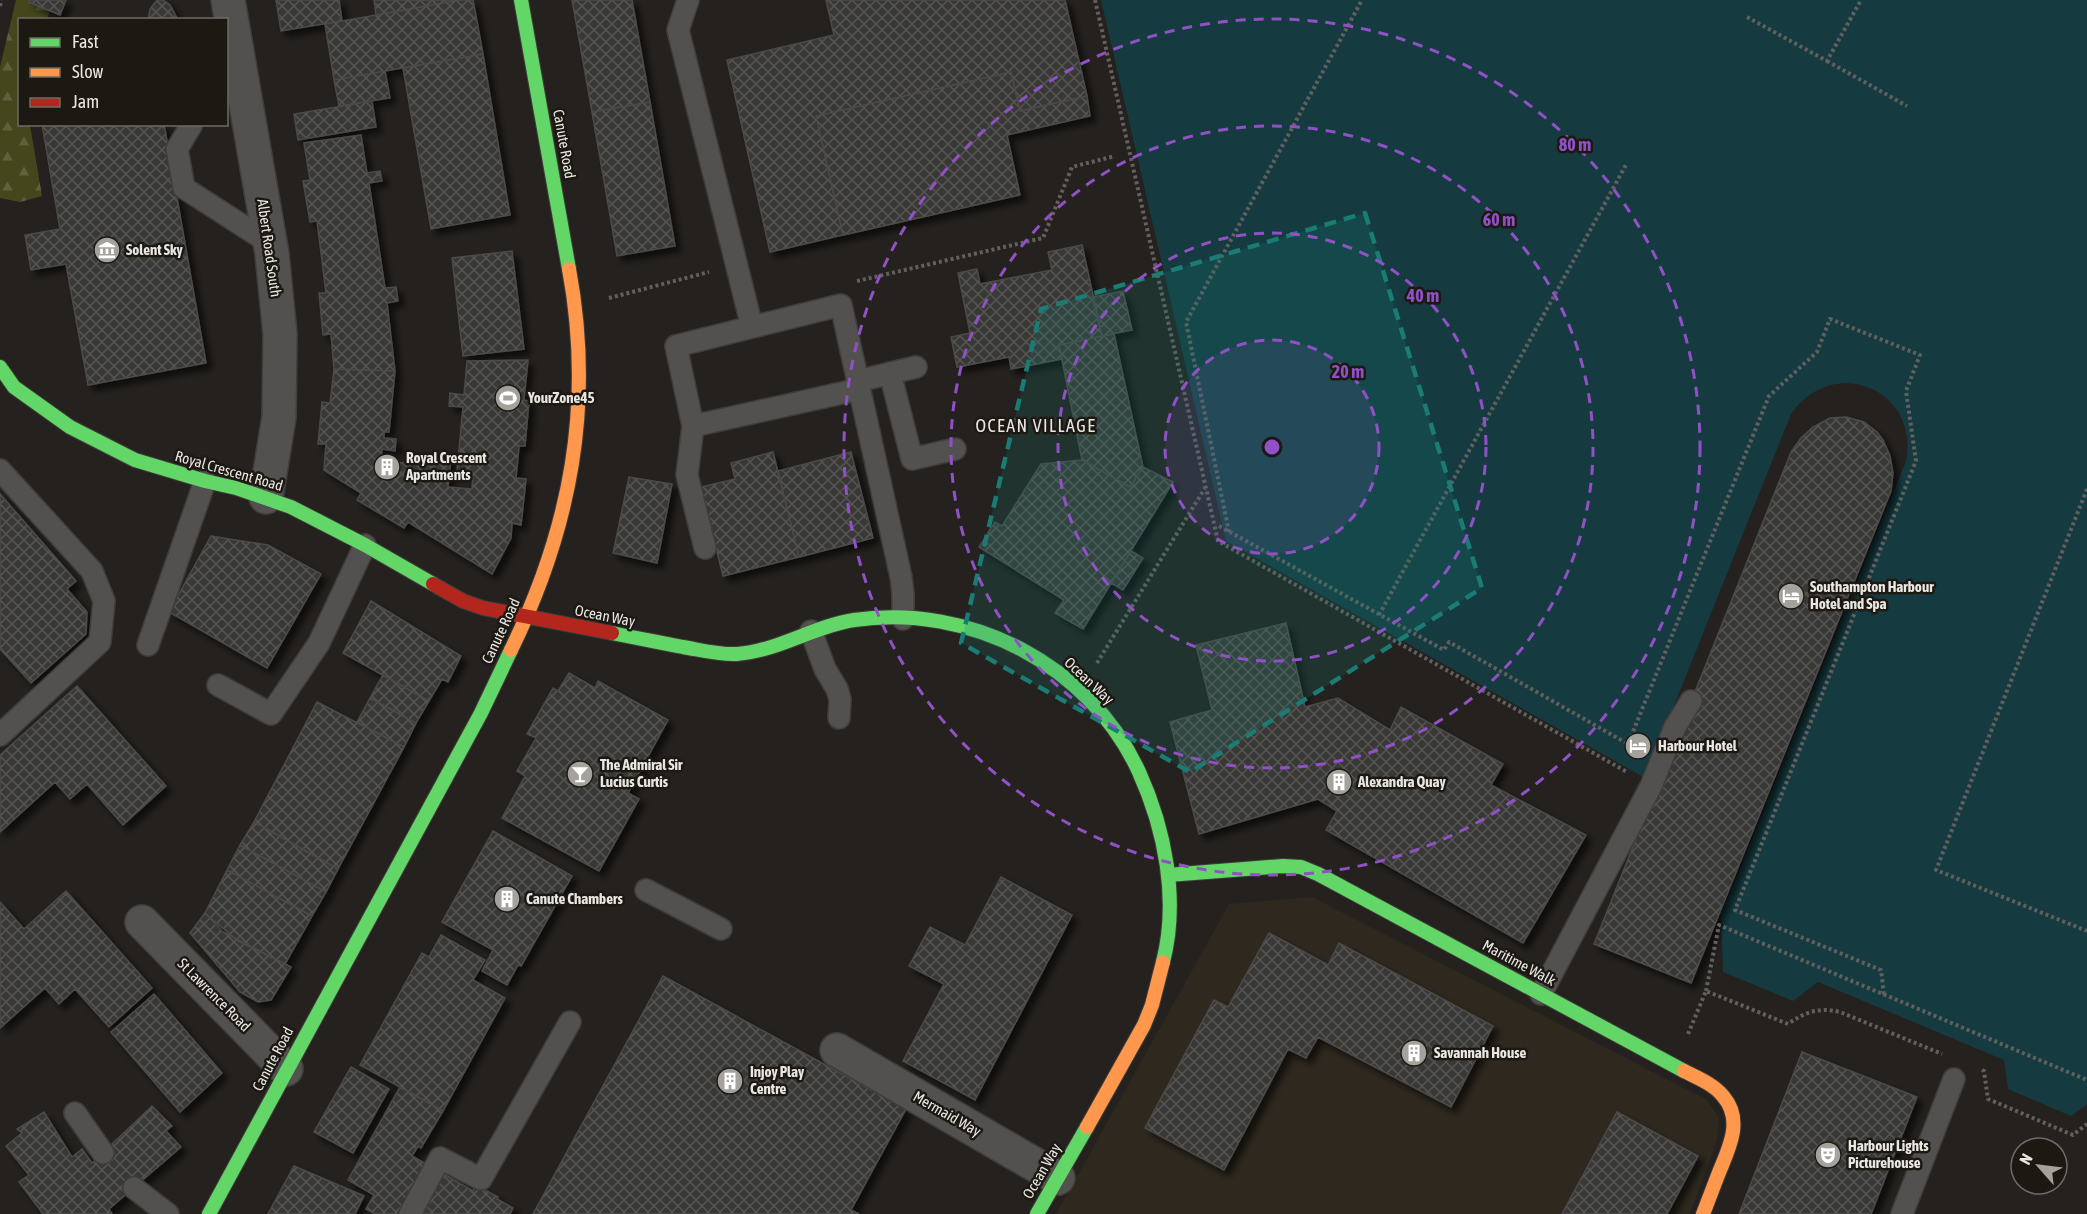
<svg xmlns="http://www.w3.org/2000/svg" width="2087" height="1214" viewBox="0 0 2087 1214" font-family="'Asap Condensed',sans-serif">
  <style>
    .built { fill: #2e281e }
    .forest { fill: url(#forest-firs) }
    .water { fill: #153b41 }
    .building { fill: url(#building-cross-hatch); stroke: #4c4a49; stroke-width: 1.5; filter: url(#shadow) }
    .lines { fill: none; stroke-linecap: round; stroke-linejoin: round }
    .lane-casing { stroke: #3f3d3a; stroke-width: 24 }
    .street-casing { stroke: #3f3d3a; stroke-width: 36 }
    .fast-casing { stroke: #3f3d3a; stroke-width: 16 }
    .slow-casing { stroke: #3f3d3a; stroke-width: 16 }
    .jam-casing { stroke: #3f3d3a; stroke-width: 16 }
    .path { stroke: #61605e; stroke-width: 4; stroke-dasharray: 3 3; stroke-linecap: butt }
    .lane { stroke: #525150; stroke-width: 21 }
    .street { stroke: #525150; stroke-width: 33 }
    .fast { stroke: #63d668; stroke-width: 14 }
    .slow { stroke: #ff974d; stroke-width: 14 }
    .jam { stroke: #b3261e; stroke-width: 14 }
    .marked { fill: #1a7c74; fill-opacity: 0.2; stroke: #1a7c74; stroke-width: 4.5; stroke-dasharray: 12 8; stroke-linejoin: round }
    .ring { fill: none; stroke: #9151c6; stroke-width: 3; stroke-dasharray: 10 8 }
    .labels { text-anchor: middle; stroke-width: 5; stroke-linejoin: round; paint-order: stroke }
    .street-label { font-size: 15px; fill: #eae7e3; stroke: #1c1913 }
    .poi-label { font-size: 15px; font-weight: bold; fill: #eae7e3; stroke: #1c1913; text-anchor: start }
    .quarter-label { font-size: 18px; letter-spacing: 1.5px; fill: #eae7e3; stroke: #1c1913 }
    .centre { fill: #9151c6; stroke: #1c1913; stroke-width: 3 }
    .ring-label { font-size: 18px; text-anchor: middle; font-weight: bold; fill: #9151c6; stroke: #1c1913; stroke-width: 5; stroke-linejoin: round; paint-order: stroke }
  </style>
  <defs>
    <pattern id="forest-firs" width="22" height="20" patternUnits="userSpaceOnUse" patternTransform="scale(1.5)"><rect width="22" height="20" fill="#44461b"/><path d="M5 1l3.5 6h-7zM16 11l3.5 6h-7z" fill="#5f613c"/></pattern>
    <pattern id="building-cross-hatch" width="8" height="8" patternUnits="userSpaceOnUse" patternTransform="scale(1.5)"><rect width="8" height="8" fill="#393736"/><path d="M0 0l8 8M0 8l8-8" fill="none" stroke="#565453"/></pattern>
    <filter id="shadow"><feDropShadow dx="5.5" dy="5.5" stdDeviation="3" flood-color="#0009"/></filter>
  </defs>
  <rect width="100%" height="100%" fill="#24211e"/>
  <path class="built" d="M1312,897L1706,1099L1719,1117L1717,1141L1690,1214H1056L1229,904Z"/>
  <path class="forest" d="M16,0H54L47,19L20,20V124L30,125L42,196L20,202L0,198V67Z"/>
  <path class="water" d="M1101,0H2087V1104L2071,1116L2008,1089L2004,1060L1818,982L1793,1001L1723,972L1721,915L1906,461C1920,388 1832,354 1791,414L1645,778L1226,541Z"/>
  <path class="building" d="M30,0H66L60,15L29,2Z
    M157,0H163L170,5L178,20H148L150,9Z
    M276,0H339L342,21L281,31Z
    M374,0H460L376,15Z
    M460,0H473L483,54L334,80L325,24Z
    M572,0H632L650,102L592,112Z
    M826,0H1065L1087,96L1020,111L1011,72L816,116L843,235L770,252L727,60L834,35Z
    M483,54L510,215L431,229L403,68Z
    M385,71L390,98L339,106L334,80Z
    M1011,72L1020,111L1087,96L1090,116L1007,135L1020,195L843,235L816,116Z
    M372,101L376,127L298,140L294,114Z
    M650,102L675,246L617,256L592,112Z
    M42,124H164L206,363L88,385L66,264L31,270L25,235L60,229Z
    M361,135L367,173L380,171L382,181L369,183L385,288L396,287L398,301L387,303L395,371L334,369L331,334L323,335L319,293H326L317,221L310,222L303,181L310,180L304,143Z
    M1082,245L1102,336L1059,345L1062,359L1011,369L1009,357L957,367L951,337L970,333L958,273L977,269L980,284L1052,270L1048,252Z
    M512,251L524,349L463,356L452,258Z
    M1123,291L1132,330L1102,336L1092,297Z
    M1114,334L1143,467L1130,487L1082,460L1059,345Z
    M528,360L524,400L529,401L525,446H519L516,478L526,479L521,525L512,523L511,538L492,574L408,522L404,528L357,500L361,493L324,470L326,444H318L322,402L330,403L334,369L395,371L389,432H384V438L396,439L395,451L382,449L381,461L413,464L414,455L451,458L448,487L472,489L473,473L457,471L463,407L449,406L450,393L464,395L467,361Z
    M1846,417L1864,422L1877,432L1883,440L1890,456L1893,473L1891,491L1691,983L1594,944L1791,452L1801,438L1813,427L1830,418Z
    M773,452L799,557L723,576L701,487L735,479L731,463Z
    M851,452L873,538L799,557L778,471Z
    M1082,460L1130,487L1143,467L1173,482L1083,629L1055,613L1064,600L979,547L995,522L1002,526L1041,464Z
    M629,477L672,484L657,563L613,553Z
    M0,494L76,581L67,589L87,612L86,634L31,683L0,649Z
    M211,536L268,545L321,574L267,668L169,612Z
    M1131,551L1143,558L1123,590L1111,583Z
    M371,601L461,656L448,682L442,679L429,701L343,653Z
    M1286,623L1305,707L1338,698L1390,730L1401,707L1503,764L1491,785L1586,835L1523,943L1326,830L1337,811L1318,799L1199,834L1170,722L1212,710L1196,645Z
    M569,673L595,688L598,681L668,720L628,793L639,799L599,871L502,818L525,776L517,771L536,738L527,734L553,688L558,691Z
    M383,675L429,701L416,723L370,698Z
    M77,686L166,786L123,825L87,784L70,799L55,782L0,832V755Z
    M370,698L416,723L404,747L357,722Z
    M317,702L404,747L338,869L254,822Z
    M254,822L338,869L326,892L240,845Z
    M493,831L572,876L521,966L518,965L507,985L482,971L493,950L442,922Z
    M240,845L326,892L312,916L227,870Z
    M227,870L312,916L285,964L238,941L205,913Z
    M1001,877L1072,915L975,1100L903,1061L944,984L909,966L930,927L965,945Z
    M66,891L152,988L109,1027L75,989L59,1004L45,988L0,1028V902L24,929Z
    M205,913L223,932L291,967L271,1000L258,1002L240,992L190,933Z
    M1269,933L1328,965L1339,943L1493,1026L1451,1107L1318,1037L1306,1058L1288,1049L1224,1170L1145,1128L1214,1000L1228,1007Z
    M441,935L485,960L473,980L505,998L443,1111L360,1065L422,953L429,957Z
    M663,976L906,1109L851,1210L859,1214H533Z
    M154,994L222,1073L180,1112L111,1032Z
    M1802,1052L1917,1097L1871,1214H1739Z
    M351,1067L389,1089L353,1153L314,1132Z
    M400,1087L443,1111L421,1148L418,1146L412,1156L473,1191L476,1185L498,1197L497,1199L513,1208L510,1214H375L366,1209L374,1195L348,1180Z
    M152,1106L172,1126L166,1131L181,1147L109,1209L112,1214H43L19,1182L29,1175L6,1146L22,1133L17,1129L44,1112L72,1157L82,1149L92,1163Z
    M1617,1112L1698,1156L1667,1214H1562Z
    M294,1166L364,1196L355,1214H268Z"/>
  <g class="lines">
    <defs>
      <path id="lane" d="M688,0L678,30L752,327
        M192,124L177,149L184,188L271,244
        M890,373L912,459L955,449
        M858,381L916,367
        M860,389L693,426L676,346L841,305L901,577L903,594V619
        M693,426L687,475L705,548
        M0,470L92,571L104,601L100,642L0,735
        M811,631L825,669L837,689L840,699L839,718
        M148,645L205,481
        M218,685L271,714L319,643L365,545
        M646,890L721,929
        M1541,994L1651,786L1675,727L1691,701
        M75,1113L103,1153
        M134,1188L168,1214
        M410,1214L440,1158L481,1179L570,1022
        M1902,1214L1954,1079"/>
      <path id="street" d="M228,0L272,254L280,334L279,417L266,497
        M142,922L286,1069
        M837,1050L1058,1178"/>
      <path id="fast" d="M521,0L569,269
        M0,367L14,387L70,427L135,460L205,481L236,488L291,507L365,545L433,584
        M612,633C635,638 659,642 683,647C701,650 719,655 737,654C778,651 814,626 854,620C970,603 1090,665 1139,772C1165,829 1179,900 1163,962
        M1168,875L1283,866L1301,867L1318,874L1684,1071
        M209,1214L481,713L511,650
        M1037,1214L1087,1127"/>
      <path id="slow" d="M511,650C571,527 594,404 569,269
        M1684,1071C1698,1078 1713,1084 1723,1096C1743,1119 1730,1146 1720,1170C1714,1185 1709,1199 1703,1214
        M1087,1127L1144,1025L1152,1005L1163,962"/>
      <path id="jam" d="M433,584L463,601L483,608L612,633"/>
    </defs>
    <use href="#lane" class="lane-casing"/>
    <use href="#street" class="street-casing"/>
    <use href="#fast" class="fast-casing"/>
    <use href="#slow" class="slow-casing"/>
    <use href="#jam" class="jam-casing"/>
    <path class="path" d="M1095,0L1218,541L1627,772
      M0,6L1,0
      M1747,17L1827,61L1861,0
      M1827,61L1907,106
      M857,281L1043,238L1072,167L1115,156
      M609,298L709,272
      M2087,489L1936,870L2087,931
      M1219,526L1444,650L1449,642L1628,744L1769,396L1817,352L1830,319L1920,355L1906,391L1916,461L1735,910L1881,970L1884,995
      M1229,532L1186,322L1362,0
      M1379,615L1627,163
      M1097,663L1205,488
      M1706,991L1719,925L2087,1080
      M1688,1034L1706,991L1788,1024C1805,1012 1819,1007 1840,1012L1942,1054
      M1982,1070L1984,1071L1988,1099L2073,1135L2087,1124"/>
    <use href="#lane" class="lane"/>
    <use href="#street" class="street"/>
    <use href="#fast" class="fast"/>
    <use href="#slow" class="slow"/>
    <use href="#jam" class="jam"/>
  </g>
  <path class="marked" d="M1365,213L1482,588L1190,772L961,643L1041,309Z"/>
  <circle cx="1272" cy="447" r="107" fill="#9151c6" fill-opacity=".12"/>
  <g class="ring">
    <circle cx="1272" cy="447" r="107"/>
    <circle cx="1272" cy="447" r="214"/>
    <circle cx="1272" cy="447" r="321"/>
    <circle cx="1272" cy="447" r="428"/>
  </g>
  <defs>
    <symbol id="museum-disc" viewBox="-11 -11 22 22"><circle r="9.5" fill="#a5a29e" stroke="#1c1913"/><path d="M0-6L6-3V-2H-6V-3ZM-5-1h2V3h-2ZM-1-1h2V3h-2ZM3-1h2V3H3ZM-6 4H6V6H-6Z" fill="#fff"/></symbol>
    <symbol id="stadium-disc" viewBox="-11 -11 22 22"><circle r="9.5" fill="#a5a29e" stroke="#1c1913"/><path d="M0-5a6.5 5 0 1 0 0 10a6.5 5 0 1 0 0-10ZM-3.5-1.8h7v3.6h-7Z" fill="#fff"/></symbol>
    <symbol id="building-disc" viewBox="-11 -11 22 22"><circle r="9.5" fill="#a5a29e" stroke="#1c1913"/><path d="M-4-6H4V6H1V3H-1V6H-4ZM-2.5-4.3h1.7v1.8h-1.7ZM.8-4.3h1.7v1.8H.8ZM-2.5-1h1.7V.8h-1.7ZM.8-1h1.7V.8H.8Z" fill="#fff"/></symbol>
    <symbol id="hotel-disc" viewBox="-11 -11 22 22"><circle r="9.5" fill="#a5a29e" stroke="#1c1913"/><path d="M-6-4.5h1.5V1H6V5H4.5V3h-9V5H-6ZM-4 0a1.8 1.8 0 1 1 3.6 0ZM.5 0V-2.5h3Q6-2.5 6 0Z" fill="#fff"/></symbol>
    <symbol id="bar-disc" viewBox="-11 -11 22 22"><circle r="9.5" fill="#a5a29e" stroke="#1c1913"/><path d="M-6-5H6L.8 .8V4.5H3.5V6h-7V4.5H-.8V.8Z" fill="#fff"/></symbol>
    <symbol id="theatre-disc" viewBox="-11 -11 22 22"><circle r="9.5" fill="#a5a29e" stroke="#1c1913"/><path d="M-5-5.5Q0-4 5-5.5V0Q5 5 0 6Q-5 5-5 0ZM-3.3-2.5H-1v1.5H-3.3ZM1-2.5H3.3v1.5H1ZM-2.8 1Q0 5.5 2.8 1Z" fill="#fff"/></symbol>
  </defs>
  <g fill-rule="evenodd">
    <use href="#museum-disc" x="92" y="235" width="30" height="30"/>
    <use href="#stadium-disc" x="493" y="383" width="30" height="30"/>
    <use href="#building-disc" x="372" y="452" width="30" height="30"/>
    <use href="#hotel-disc" x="1776" y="581" width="30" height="30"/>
    <use href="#hotel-disc" x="1623" y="731" width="30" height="30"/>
    <use href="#bar-disc" x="565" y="759" width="30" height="30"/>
    <use href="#building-disc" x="1324" y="767" width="30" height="30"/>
    <use href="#building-disc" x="492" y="884" width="30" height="30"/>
    <use href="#building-disc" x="1399" y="1038" width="30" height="30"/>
    <use href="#building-disc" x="715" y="1066" width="30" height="30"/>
    <use href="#theatre-disc" x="1813" y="1140" width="30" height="30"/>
  </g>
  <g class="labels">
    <g class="street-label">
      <text transform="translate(564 144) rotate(80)" y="5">Canute Road</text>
      <text transform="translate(269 248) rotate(82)" y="5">Albert Road South</text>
      <text transform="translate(229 471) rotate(16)" y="5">Royal Crescent Road</text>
      <text transform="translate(605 616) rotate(11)" y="5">Ocean Way</text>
      <text transform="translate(501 631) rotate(-65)" y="5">Canute Road</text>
      <text transform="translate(1089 681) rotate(43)" y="5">Ocean Way</text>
      <text transform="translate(1519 963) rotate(28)" y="5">Maritime Walk</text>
      <text transform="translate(214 995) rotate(45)" y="5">St Lawrence Road</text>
      <text transform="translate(273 1059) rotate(-62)" y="5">Canute Road</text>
      <text transform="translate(947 1114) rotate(30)" y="5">Mermaid Way</text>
      <text transform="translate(1042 1171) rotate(-60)" y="5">Ocean Way</text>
    </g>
    <g class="poi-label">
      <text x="126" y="255">Solent Sky</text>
      <text x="528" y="403">YourZone45</text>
      <text x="406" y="463">Royal Crescent<tspan x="406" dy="17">Apartments</tspan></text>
      <text x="1810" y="592">Southampton Harbour<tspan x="1810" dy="17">Hotel and Spa</tspan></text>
      <text x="1658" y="751">Harbour Hotel</text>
      <text x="600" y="770">The Admiral Sir<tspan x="600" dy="17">Lucius Curtis</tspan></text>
      <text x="1358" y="787">Alexandra Quay</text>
      <text x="526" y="904">Canute Chambers</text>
      <text x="1434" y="1058">Savannah House</text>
      <text x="750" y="1077">Injoy Play<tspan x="750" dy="17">Centre</tspan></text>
      <text x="1848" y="1151">Harbour Lights<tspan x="1848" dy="17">Picturehouse</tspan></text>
    </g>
    <g class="quarter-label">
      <text x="1036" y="432">OCEAN VILLAGE</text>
    </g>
  </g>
  <circle cx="1272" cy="447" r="9" class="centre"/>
  <g class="ring-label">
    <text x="1575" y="151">80 m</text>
    <text x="1499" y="226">60 m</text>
    <text x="1423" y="302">40 m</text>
    <text x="1348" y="378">20 m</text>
  </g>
  <rect x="18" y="18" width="210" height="108" fill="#1c1913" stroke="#6e6b66" stroke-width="1.5"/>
  <rect x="30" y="38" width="30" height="9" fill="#63d668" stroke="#6e6b66" stroke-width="1.5"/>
  <text x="72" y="48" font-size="18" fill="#eae7e3">Fast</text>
  <rect x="30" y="68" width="30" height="9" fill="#ff974d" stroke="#6e6b66" stroke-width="1.5"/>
  <text x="72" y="78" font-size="18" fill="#eae7e3">Slow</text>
  <rect x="30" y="98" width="30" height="9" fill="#b3261e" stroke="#6e6b66" stroke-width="1.5"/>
  <text x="72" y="108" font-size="18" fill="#eae7e3">Jam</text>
  <g transform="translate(2039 1166) rotate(298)"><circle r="28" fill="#1c1913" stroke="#6e6b66" stroke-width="1.5"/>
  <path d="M0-4.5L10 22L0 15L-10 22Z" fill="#a5a29e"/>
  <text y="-9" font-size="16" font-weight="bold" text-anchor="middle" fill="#eae7e3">N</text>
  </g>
</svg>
